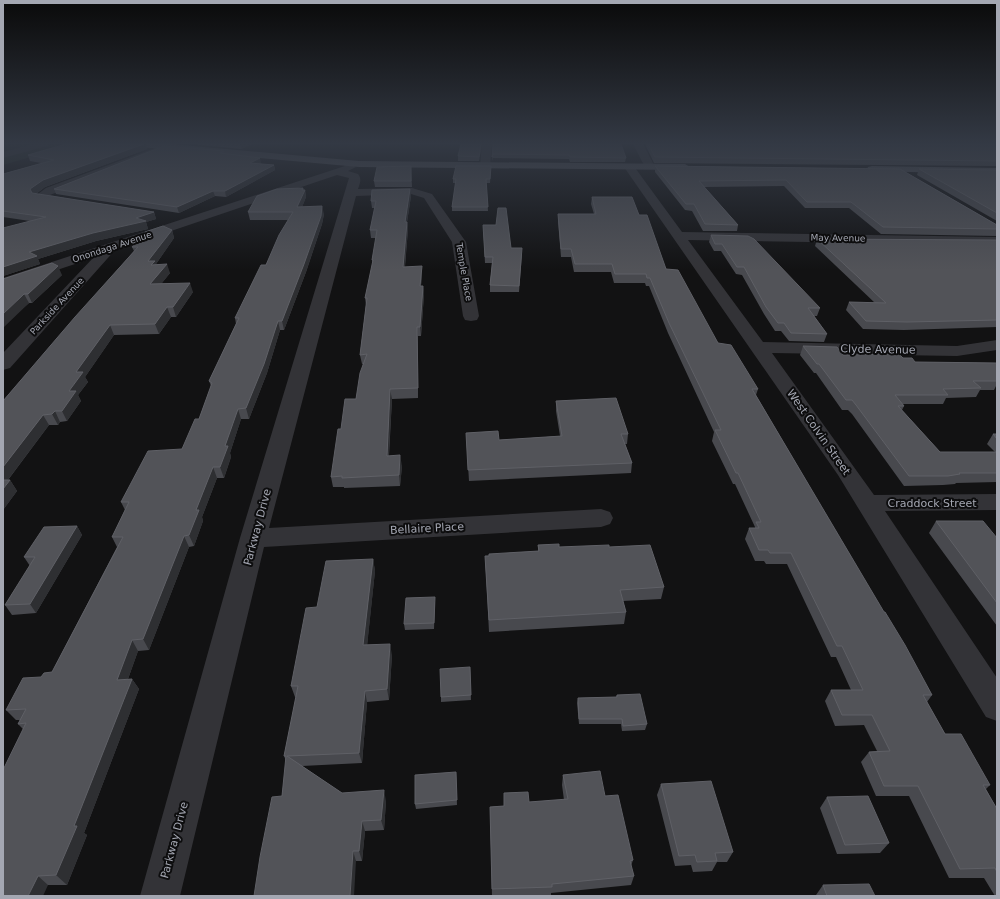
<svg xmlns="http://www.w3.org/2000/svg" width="1000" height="899" viewBox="0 0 1000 899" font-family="'DejaVu Sans',sans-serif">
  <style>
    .green { fill: #1e251f }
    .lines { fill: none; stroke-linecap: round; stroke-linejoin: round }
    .minor { fill: #333337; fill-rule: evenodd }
    .major { fill: #4f5056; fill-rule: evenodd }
    .wall { fill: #48494e }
    .shaded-wall { fill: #2e2f32 }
    .building { fill: #525358; stroke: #5f6066 }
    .labels { text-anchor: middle; stroke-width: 4; stroke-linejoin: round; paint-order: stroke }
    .far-street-label { font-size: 9px; fill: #a4a7b2; stroke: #0d0d0e }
    .street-label { font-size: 11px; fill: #a4a7b2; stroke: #0d0d0e }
  </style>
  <rect width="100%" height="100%" fill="#121213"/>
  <path class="green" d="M3,144H76L3,165Z"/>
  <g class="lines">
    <path class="minor" d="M34,144H49L47,146L3,158V152Z
      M166,144H179L50,195L70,199L72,202L70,205L66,206L36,199L34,197L46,188Z
      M482,144H492L490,166L485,169L480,166Z
      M633,144H643L655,167L654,169H646Z
      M351,164L356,167L348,171L358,174C362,179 360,183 358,189L412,188L432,194L466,242L479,316L477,320L471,321L465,320L463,316L452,242L424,198L411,194L356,196L269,528L601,509L610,512L613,518L610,524L601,527L264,547L180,896H140L240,538L349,178L337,175L115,250L10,368L3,370V353L93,258L3,288V278Z
      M629,164L633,165L682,232L997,237V245L688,240L763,342L957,346L997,340V350L957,356L772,353L874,495L997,494V510L885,511L997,678V721L986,717L838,475L624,167Z"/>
    <path class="major" d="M135,144H170L359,161L685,164L690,167L685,170L359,167L140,147Z
      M872,166L997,168V174L868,171L867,169L868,167Z"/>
  </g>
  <path class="wall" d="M66,144H146L147,149L45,187L36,194L154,212L156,219L146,222L148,229L96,241L38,259L40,264L3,276L30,221L3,217V174L41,163L30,161L28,155Z
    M192,144H252L241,149Z
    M461,144H482L479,161H458V156Z
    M493,144L626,158L625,162H570L569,159L493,158L492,161Z
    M645,144H997V166L654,163Z
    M224,153L261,163L259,164L274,165L275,170L226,197L215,196L179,213L56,194L54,189Z
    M411,166L412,187H375L374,181Z
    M655,166L900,169L997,225V236L881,234L849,208H805L784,186L704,187L738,225L737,231H703L692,211L685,210L655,172Z
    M919,169L997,170V221L917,175Z
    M491,170L490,183H486L488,211H452V207L456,183H453V179Z
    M303,188L304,190H305L306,197L302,207L324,214L322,224L306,272L284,330H280L267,373L249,419H241L230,453L231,457L224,478H217L202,517L203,521L194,546L189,547L149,650L138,651L128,679H132L139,689L84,833L87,835L67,885H48L3,896L23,729L18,724L20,720H16L6,710L41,677L52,672L117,547L112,537L125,510L121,502L182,449L199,419L211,386L209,381L236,324L235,318L266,265L288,220H250L248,212Z
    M410,189L411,196L407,222L408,229L405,267L422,275L421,286H423L424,294L421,336H418V398L392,399L389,456L402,466L400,486L344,488V487H333L331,477L341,429L356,399L363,364H362L360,355L366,305L365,298L373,264L372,260L376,238H371L370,230L375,208H372L371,201Z
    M592,197L639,215L666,269L718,343L758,389L756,395L932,695L927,702L945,734L990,785L986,789L997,809V896H995L984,878H949L909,796H876L861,762L869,752L877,751L864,725L835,726L825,701L831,690H851L836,657H831L787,564H766L764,561H755L745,539L749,528H755V527L735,484H733L712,441L714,432L668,333L649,286H646L645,283H614L611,272H574L571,257H561L558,221V214H594L591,204Z
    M483,225L511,248L522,254L519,292H490V285L492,263H485Z
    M172,230L174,238L156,264V265L170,273L161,284L193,292L176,317H171L159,334L114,335L85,377L88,382L78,395L81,401L67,421L60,422L58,425H49L8,480H10L17,491L3,510V401L134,251L132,247Z
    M711,235L820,308L817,316H814L827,334L824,342L789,341L781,331H775L764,314L742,275L736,274L721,251H714L709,242Z
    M817,239L997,240V327L904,330L863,329L846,310L849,302L875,303L815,246Z
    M62,275L32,303H29L22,309L3,279Z
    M803,346L843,355L903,358L915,362L997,363V384L994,390H980L976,397L946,398L943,404H903L904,406L902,410L940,452H995L987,444L993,434H997V482L956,483L955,484L943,485L904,486L852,414L848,410H842L816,373H814L800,355Z
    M556,401L628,434L627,444H625L632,463L631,473L469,481L466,433L499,440L560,436L556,411Z
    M936,521L997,538V626L929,533Z
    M77,526L82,535L36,613L12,615L5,605L30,566L24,557Z
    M538,545L559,547H609L664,587L661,599L623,601L626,612L624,624L489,632L485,556L538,551Z
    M373,559L375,571L367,645L392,655L389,700L367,702L362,763L302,766L342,793L386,801L384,830L365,831L362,861H356L282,796L286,761L284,756L296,697H295L291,686L317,607Z
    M435,602L434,629L405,630L404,624Z
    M470,667L471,700L441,702V697Z
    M617,695L647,724L645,730L622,731L621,724H579L577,703L578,698L616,697Z
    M456,772L457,805L416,809L415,804Z
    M563,775L605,796L633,860L631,866L634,876L631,885L551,893V896H492L490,807L504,806V793L529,802L564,800L562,785Z
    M661,784L733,852L727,862H717L712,871L693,872L691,865L675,866L657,795Z
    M827,797L889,843L880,853L837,854L820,808Z
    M823,885L875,896H816V895Z"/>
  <path class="shaded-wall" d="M144,144H146L147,149L45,187L33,196L30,189L43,180Z
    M240,144H252L241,149Z
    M481,144H482L479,161V157Z
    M260,158L261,163L251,168L250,163Z
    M274,165L275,170L226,197L225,191Z
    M303,188L304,192L305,190L306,197L299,215L297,207Z
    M410,189L411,196L406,229L405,222Z
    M213,191L215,196L179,213L177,207Z
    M322,206L324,214L322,224L306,272L284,330L282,321Z
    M154,212L156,219L146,222L148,229L96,241L38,259L40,264L3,276V267L29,252Z
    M407,222L408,229L404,275L403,267Z
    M172,230L174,238L156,264L158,270L148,261Z
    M167,264L170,273L154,293L150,284Z
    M58,266L62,275L32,303L28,294Z
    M422,266V275L420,295V286Z
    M190,283L193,292L176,317L173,307Z
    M423,286L424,294L421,336L420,327Z
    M24,294L29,303L3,328V314Z
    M167,307L171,317L159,334L155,324Z
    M278,321L280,330L267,373L249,419L246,408Z
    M110,325L114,335L85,377L88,382L78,395L81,401L67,421L62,411L76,372Z
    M417,327L418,336V398V388Z
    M390,389L392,399L388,466L387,456Z
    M238,409L241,419L230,453L231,457L224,478L220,467L225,446Z
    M55,411L60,422L58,425L52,414Z
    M43,415L49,425L7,481L10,480L17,491L3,510V467Z
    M400,455L402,466L400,486L399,475Z
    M213,467L217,478L202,517L203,521L194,546L189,535L196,510Z
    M77,526L82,535L36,613L30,604Z
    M184,536L189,547L149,650L143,639Z
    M373,559L375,571L366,657L363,645Z
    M132,640L138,651L124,690L117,680Z
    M390,644L392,655L389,700L387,689Z
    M132,679L139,689L84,833L87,835L67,885L56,875L74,826Z
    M365,691L367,702L362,763L359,753Z
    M384,790L386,801L384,830L381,820Z
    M362,821L365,831L362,861L359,851Z
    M353,851L356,861L354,896H350Z
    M38,876L48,885L43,896H28Z"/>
  <path class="building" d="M66,144H144L43,180L30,189L32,193L154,212L136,218L146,221L93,233L29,252L37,256L3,267V228L46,217L3,211V174L54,160L28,155Z
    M461,144H481L479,157L458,156Z
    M493,144H621L626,158L570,157L569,155L493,154L492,157Z
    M648,144H997V161L655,157Z
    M164,146L224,151L220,153L260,158L250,163L274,165L225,191H213L177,207L54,189Z
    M411,166V181H374L377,167Z
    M456,166H491L490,179H486L488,207H452L456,179H453Z
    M655,166L900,169L997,225V229L883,227L851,202H807L786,180L699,181L738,225L705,224L694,204H686Z
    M919,169L997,170V213Z
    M303,188L302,190H305L297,207L322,206L321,216L304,264L282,321H278L264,364L246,408L238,409L225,446H228L220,467H213L196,510H199L189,535L184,536L143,639L132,640L117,680L132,679L74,826H77L56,875L38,876L28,896H3V770L26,723L18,724L26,709L6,710L23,678L41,677L44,673L52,672L123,537H112L129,502H121L148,451L182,449L195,419H199L212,383L209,381L239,318H235L261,265H266L279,235L293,212H248L257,196L277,189Z
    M410,189L405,222H407L403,267L422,266L420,286H423L420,327H417L418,388L390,389L387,456L400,455L399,475L342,478V476L331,477L338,429H341L345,399H356L360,373L367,354L360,355L367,298H365L373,260H372L377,230H370L376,201H371L372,190Z
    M592,197H632L639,215H647L666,269L678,270L718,343L731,345L758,389H752L884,612H885L905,645L932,695H923L945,734H961L990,785H983L997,809V872L995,868L960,869L918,786H884L869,752L890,751L872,715H842L831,690H863L842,646H837L791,553H770L768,550H759L749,528H759L756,522H761L738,473H736L715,430H721L669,323L650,278H647L646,274H615L612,264H575L571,249H561L558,214H596Z
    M498,208H506L511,248H522L519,286L490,285L493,257H485L483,225H496Z
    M163,226L172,230L148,261H155L151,265L167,264L150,284L190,283L173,307H167L155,324L110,325L76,372H83L69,391H76L62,411H55L52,414L43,415L3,467V401L75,317L138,247H132L145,232Z
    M711,235L748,236L754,239L820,308H808L827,334L791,333L784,323H778L766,307L744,267H737L722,244H715Z
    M817,239L997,240V320L907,322L866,321L849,302L886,303Z
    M52,263L58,266L28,294H24L3,314V279Z
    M803,346L837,347L843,355L899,354L903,358H912L915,362L997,363V381H973L981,388L943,389L948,395H895L904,406H898L940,452H997V473H959L960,474L948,476H909L856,405L852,400H846L819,364H817Z
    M616,398L628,434H621L632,463L468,470L466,433L498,431L499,440L562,436L556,401Z
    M993,434H997V439Z
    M3,480H10L3,489Z
    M936,521H983L997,538V603Z
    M77,526L30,604L5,605L35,557H24L44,527Z
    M559,544V547L609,545V547L650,545L664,587L620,590L626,612L489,620L485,556H489V554L539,551L538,545Z
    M373,559L363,645L390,644L387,689L365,691L359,753L287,756L342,793L384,790L381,820L362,821L359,851H353L350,896H254L260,857L272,797L282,796L286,756H284L298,686H291L306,608L317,607L326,561Z
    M435,597L434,623L404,624L406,598Z
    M470,667L471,695L441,697L440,669Z
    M640,694L647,724L623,726L622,719H579L578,698L617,697V695Z
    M600,771L605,796L618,795L633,860L630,861L634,876L552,884V887L492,889L490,807L504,806V793L528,792L529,802L568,799L563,775Z
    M456,772L457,800L415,804V775Z
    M711,781L733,852L715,853L717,861L697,862L695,855L679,856L661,784Z
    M868,796L889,843L845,845L827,797Z
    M869,884L875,896H827L823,885Z"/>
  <linearGradient id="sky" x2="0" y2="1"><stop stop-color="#0a0a0a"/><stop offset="0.53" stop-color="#333944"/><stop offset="1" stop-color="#333944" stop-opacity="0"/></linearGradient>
  <rect width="1000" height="270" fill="url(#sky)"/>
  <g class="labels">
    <g class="far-street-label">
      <text transform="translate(838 238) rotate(1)" y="3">May Avenue</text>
      <text transform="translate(112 247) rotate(-18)" y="3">Onondaga Avenue</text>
      <text transform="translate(464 272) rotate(80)" y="3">Temple Place</text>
      <text transform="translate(57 306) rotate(-47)" y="3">Parkside Avenue</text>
    </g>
    <g class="street-label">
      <text transform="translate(878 349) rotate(1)" y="4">Clyde Avenue</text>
      <text transform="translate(819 432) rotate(55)" y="4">West Colvin Street</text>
      <text x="932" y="507">Craddock Street</text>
      <text transform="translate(257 527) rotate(-75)" y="4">Parkway Drive</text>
      <text transform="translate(427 528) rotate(-3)" y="4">Bellaire Place</text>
      <text transform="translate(174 840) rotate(-75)" y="4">Parkway Drive</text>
    </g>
  </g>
  <rect width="1000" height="899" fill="none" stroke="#a4a7b2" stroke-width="8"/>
</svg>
